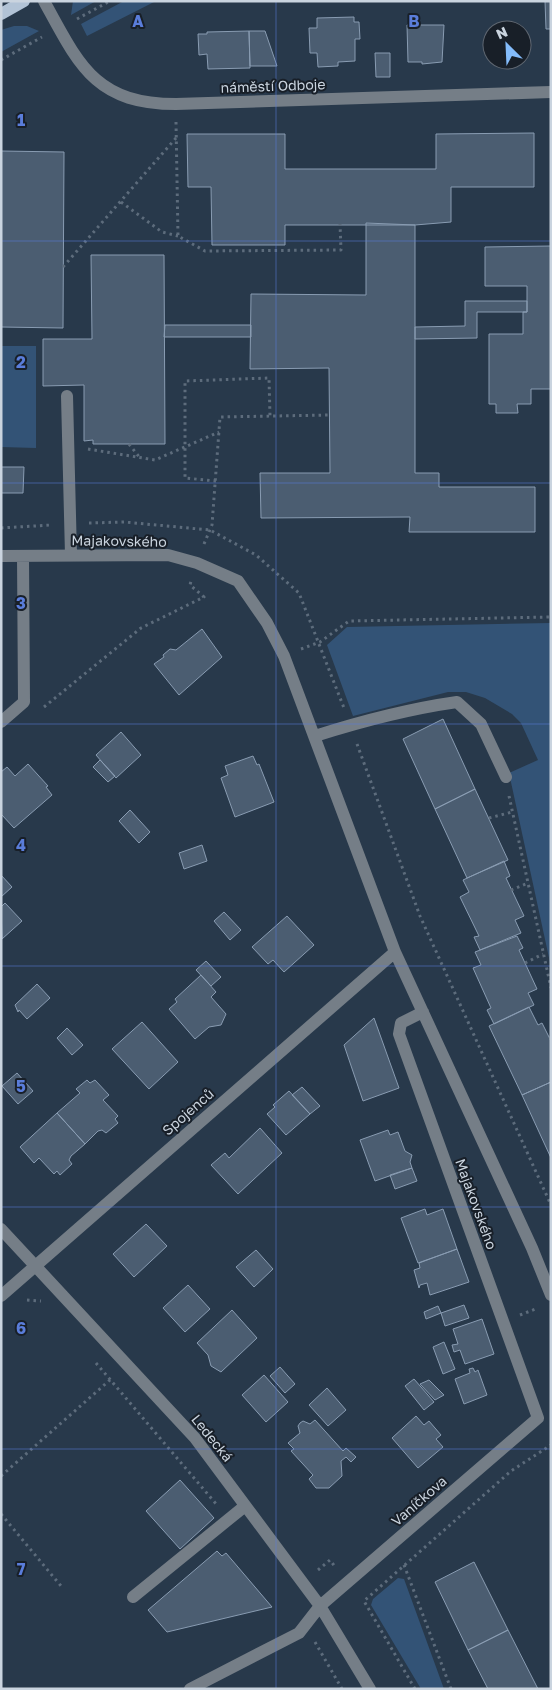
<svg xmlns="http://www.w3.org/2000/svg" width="552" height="1690" viewBox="0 0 552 1690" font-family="'Golos Text',sans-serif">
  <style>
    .green { fill: #335376 }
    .building { fill: #4b5d71; stroke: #899cb2 }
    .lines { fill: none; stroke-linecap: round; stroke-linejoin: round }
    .path { stroke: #5d6c7c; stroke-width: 3; stroke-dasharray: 2.5 4; stroke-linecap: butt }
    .minor { stroke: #757e87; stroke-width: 12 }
    .major { stroke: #b2c3d6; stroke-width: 12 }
    .grid { fill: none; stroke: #5a7dda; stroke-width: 1; stroke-opacity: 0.55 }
    .labels { text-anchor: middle; stroke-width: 4; stroke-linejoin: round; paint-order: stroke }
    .street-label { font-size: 14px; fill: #cad4df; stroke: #181f28 }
    .grid-label { font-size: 16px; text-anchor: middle; font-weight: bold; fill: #5a7dda; stroke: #181f28; stroke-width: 4; stroke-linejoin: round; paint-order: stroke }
  </style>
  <rect width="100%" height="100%" fill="#28394b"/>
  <path class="green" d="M73,1H96L71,15Z
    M124,1H156L87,36L81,24Z
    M14,26H27L39,31L1,52V30Z
    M1,346H36V448L1,447Z
    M551,623V967L509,773L538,760L521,723L512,714L485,698L466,692H448L353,716L327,645L347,627Z
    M398,1578L404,1579L444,1689H421L371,1605L373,1599Z"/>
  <path class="building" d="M545,1H551V29H546Z
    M354,17V22H359L360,39H355V61L338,62V66L318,67L317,53H310L309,28H317V18Z
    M407,25H444L442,62L422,64V62H408Z
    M249,31L250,68L208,69L207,54L199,55L198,34H207V32Z
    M249,31H265L277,66H250Z
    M375,53H390V77H376Z
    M534,133V187H451V222L415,225H285V245H212L211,187H188L187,134H285V169H436V134Z
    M1,151L64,152L63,328L1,327Z
    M366,223L415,225V473H439V487H535V532H409L410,517L261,518L260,473H330L329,368L250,369L251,294L366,295Z
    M551,246V389H531V404H517L518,413H496V404H489V334H523V312H527V286H485V247Z
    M91,255H164L165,444H93V440L84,441V385L43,386V339H92Z
    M465,301H527V312H477V338L415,339V327L465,326Z
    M165,325H251V337H164Z
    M1,467H24L23,493H1Z
    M202,629L222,657L179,695L154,664L164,657L163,655L170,649L176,650Z
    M443,719L475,789L435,809L403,739Z
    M121,732L141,755L116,778L96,755Z
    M253,756L257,765L259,764L274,802L235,817L221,778L228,775L225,766Z
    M100,760L115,776L108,782L93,767Z
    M28,764L48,786L46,787L52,795L14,828L1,814V772L7,767L15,776Z
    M475,789L508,860L467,878L435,809Z
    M130,810L150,832L139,843L119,821Z
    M202,845L207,861L184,869L179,853Z
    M504,861L510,876L506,878L524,916L515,920L521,933L480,950L474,937L479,936L460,897L469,892L463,880Z
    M1,875L12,887L1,897Z
    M5,903L22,921L2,939L1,907Z
    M224,912L241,930L230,940L214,921Z
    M287,916L314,945L284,972L273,960L268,964L252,947Z
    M517,936L523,948L519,950L537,989L528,993L534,1005L494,1024L487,1010L491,1008L473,968L481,965L475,952Z
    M206,961L221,977L211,986L196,970Z
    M201,975L216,992L211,997L226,1014L221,1025L209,1027L195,1039L169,1009L177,1002L175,999Z
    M37,984L50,998L27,1019L19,1010L18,1012L15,1005Z
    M529,1007L538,1025L542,1023L551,1041V1082L522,1095L489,1026Z
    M374,1018L399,1088L363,1101L344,1045Z
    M142,1022L178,1062L149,1089L112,1049Z
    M67,1028L83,1045L72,1055L57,1038Z
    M17,1073L33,1091L18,1104L2,1086Z
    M87,1080L90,1083L95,1080L109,1095L103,1100L118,1116L115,1119L118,1123L106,1133L102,1130L98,1131L85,1144L57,1113L80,1093L76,1089Z
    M551,1082V1158L522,1095Z
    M302,1087L320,1106L310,1114L292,1095Z
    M289,1091L310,1114L286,1135L267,1114L275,1107L273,1105Z
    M57,1113L85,1144L71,1156L69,1160L72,1164L60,1175L57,1171L54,1174L39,1158L34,1163L20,1147Z
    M260,1128L282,1153L238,1194L211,1165L225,1153L229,1158Z
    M388,1130L390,1135L398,1132L405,1151L412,1155L410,1162L412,1168L375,1181L360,1140Z
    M412,1168L417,1181L395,1189L390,1175Z
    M425,1209L427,1215L443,1209L457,1249L418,1263L401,1218Z
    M146,1224L167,1246L134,1277L113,1254Z
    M457,1249L469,1282L430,1295L427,1283L420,1285L419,1288L414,1270L420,1268L419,1263Z
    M256,1250L273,1269L254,1287L236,1267Z
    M188,1285L210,1309L185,1332L163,1308Z
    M464,1305L469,1318L445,1326L441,1313Z
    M438,1306L441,1313L426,1319L424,1312Z
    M232,1310L257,1338L221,1372L211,1366L208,1355L197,1343Z
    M482,1319L494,1354L465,1364L460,1350L454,1352L452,1345L458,1344L453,1329Z
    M444,1342L455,1369L443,1374L433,1347Z
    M280,1367L295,1384L285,1393L270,1376Z
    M473,1368L475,1372L478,1370L487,1395L464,1404L455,1379L470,1373L469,1369Z
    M264,1375L288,1402L266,1422L242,1395Z
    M414,1379L434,1402L424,1410L405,1386Z
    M429,1380L444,1395L435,1400L420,1384Z
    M327,1388L346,1410L328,1426L309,1405Z
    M416,1416L424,1425L429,1421L441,1435L436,1439L443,1447L418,1468L392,1438Z
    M315,1420L343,1451L346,1448L356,1457L351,1462L346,1457L341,1461L342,1476L329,1488H316L309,1479L313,1475L291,1451L294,1449L288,1443L300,1433L298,1426L300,1423L303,1421L310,1424Z
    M180,1480L214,1518L180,1549L146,1511Z
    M217,1551L222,1556L226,1553L272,1607L167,1632L148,1610Z
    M474,1562L508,1630L468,1650L435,1582Z
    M508,1630L538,1689H488L468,1650Z"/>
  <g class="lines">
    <path class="path" d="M77,19L110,1
      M1,60L42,37
      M176,122L178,236L205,251L341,250L340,224
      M121,202L162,232L178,236
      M63,267L176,138
      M129,444L140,458
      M88,449L155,460L219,432
      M216,481L185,478V381L269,378L270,416
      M89,523L124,522L210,530L256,555L299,593L344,708
      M1,528L51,525
      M204,544L212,525L220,417L329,415
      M301,649L320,642L349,621L551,617
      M44,707L141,628L204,597L190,585L191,581
      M357,744L420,916L551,1205
      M509,796L551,988
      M489,818L512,812
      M511,890L528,883
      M525,963L543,954
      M549,1038H551
      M27,1300L41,1301
      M520,1315L538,1308
      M96,1363L217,1505
      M1,1476L111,1379
      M1,1514L61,1586
      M404,1565L451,1689
      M318,1570L330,1560L336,1568
      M315,1642L342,1689
      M415,1689L364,1601L511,1471L551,1445"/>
    <path class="minor" d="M44,1C79,65 95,104 176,104L551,92
      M67,396L71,555
      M1,556L168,555L197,563L238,581L267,623L284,656L395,952L532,1248L551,1295
      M1,722L24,702L23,557
      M315,736C362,721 408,709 457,702L481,724L506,777
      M1,1229L195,1438L320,1606L370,1689
      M1,1296L395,952
      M133,1597L245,1506
      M190,1689L299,1633L320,1606L538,1418L399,1034L401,1023L423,1012"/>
    <path class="major" d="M1,14L24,1"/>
  </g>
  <path class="grid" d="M276,1V1689M1,241H551M1,483H551M1,724H551M1,966H551M1,1207H551M1,1449H551"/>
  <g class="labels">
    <g class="street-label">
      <text transform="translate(273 86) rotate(-2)" y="5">náměstí Odboje</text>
      <text transform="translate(119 541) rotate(1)" y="5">Majakovského</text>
      <text transform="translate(188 1112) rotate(-41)" y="5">Spojenců</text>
      <text transform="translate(476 1204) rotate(70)" y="5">Majakovského</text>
      <text transform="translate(212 1438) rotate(51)" y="5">Ledecká</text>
      <text transform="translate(419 1501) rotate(-41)" y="5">Vaníčkova</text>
    </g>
  </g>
  <g class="grid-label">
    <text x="138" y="27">A</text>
    <text x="414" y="27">B</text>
    <text x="21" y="126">1</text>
    <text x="21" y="368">2</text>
    <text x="21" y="609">3</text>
    <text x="21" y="851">4</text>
    <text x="21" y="1092">5</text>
    <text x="21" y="1334">6</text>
    <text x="21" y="1575">7</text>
  </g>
  <rect width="552" height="1690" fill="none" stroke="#cad4df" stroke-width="5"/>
  <g transform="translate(507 45) rotate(336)"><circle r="24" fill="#181f28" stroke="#5f6771"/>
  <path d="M0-4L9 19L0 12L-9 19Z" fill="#84bcfb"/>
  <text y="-8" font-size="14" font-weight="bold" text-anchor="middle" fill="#cad4df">N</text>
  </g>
</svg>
